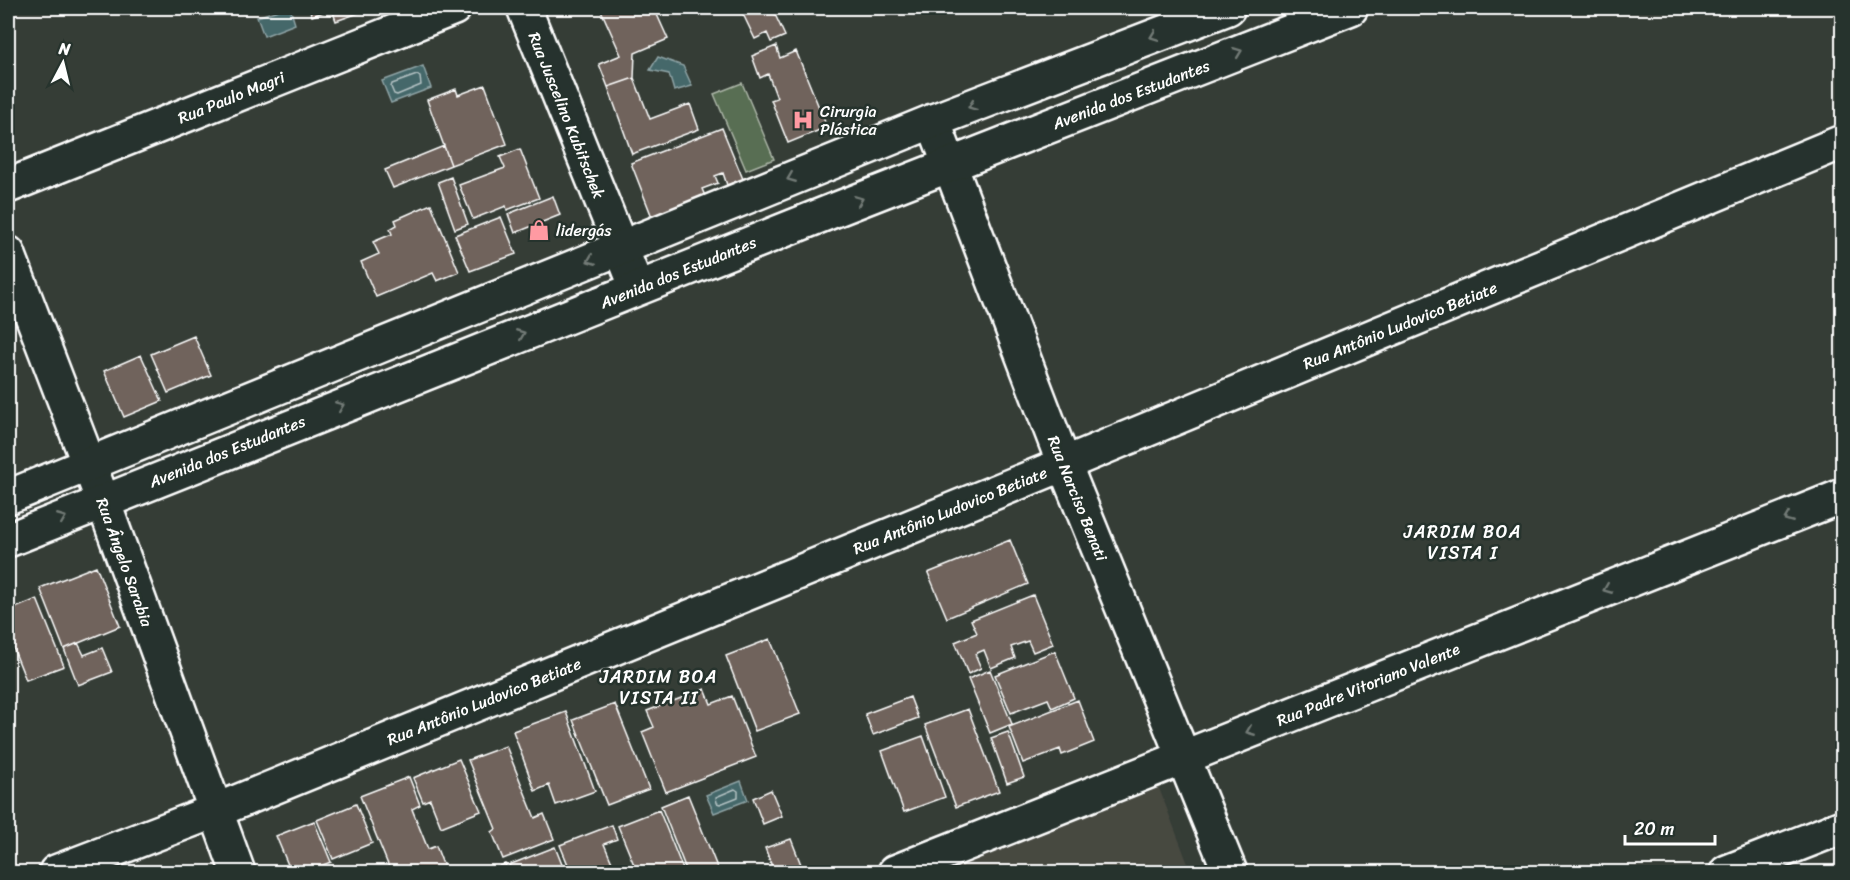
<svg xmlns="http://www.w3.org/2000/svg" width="1850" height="880" viewBox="0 0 1850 880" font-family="Sriracha,sans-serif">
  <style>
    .built { fill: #474941 }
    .green { fill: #586e52; stroke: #acb6a8; stroke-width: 1.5 }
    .water { fill: #45686b; stroke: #8fa4a6; stroke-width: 1.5 }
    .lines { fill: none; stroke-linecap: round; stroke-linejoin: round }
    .shore { stroke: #b5c3c4; stroke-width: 1.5 }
    .building { fill: #70645c; stroke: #fff; stroke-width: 1.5 }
    .street-casing { stroke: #fff; stroke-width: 38 }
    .secondary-casing { stroke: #fff; stroke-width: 38 }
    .street { stroke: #26332d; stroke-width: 33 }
    .secondary { stroke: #26332d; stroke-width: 33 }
    .oneway { stroke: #727a76 }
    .labels { text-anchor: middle; stroke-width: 5; stroke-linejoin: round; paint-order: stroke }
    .street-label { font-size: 16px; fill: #fff; stroke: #26332d }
    .poi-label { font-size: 16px; fill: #fff; stroke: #26332d; text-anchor: start }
    .neighbourhood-label { font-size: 18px; letter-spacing: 1.5px; fill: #fff; stroke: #26332d }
  </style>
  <rect width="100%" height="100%" fill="#353d36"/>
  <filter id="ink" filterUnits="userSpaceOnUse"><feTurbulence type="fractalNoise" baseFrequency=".0167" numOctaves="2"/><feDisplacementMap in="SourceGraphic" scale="12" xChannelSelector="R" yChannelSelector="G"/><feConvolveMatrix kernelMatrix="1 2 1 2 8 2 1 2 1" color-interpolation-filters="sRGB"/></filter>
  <g filter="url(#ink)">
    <path class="built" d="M1159,788L1191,872H941Z"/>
    <path class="green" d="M742,83L774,159L746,170L714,94Z"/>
    <path class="water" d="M284,8H290L295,24L264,36L257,17Z
      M658,57L683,66L692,86L674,91L669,74L650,70Z
      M423,66L431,88L391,103L382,81Z
      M741,781L748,800L714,813L706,795Z"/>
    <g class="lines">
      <path class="shore" d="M417,75L420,77L421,85L397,95L394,94L391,87L392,84Z
        M735,789L738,791V797L720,804L717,803L716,797Z"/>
    </g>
    <path class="building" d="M309,8H369L370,9L336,21L332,9L312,16Z
      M600,8H654L668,39L635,53L634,78L608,87L599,64L621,55Z
      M746,8H772L785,36L771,42L767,33L755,39L741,10Z
      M776,46L780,58L796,51L827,127L788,143L771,100L777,98L768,74L760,78L752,56Z
      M634,78L650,119L690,104L699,129L632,154L608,87Z
      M485,85L507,144L451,165L427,100L456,89L458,95Z
      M722,128L743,179L727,185L723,173L715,176L718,183L702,189L705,196L652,217L631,163Z
      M444,146L451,165L393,188L385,170Z
      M520,149L539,198L507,210L506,206L473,219L459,185L505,168L500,157Z
      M451,177L468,224L455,229L438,182Z
      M553,196L560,215L515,233L508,214Z
      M431,204L459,272L437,281L433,273L376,297L361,262L379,254L373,242L392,234L390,229L397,225L395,220Z
      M501,217L516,254L470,271L455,235Z
      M194,336L211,375L168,393L151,354Z
      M141,355L162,401L124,417L104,371Z
      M1010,540L1028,584L947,618L928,573Z
      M96,566L120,626L64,649L40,588Z
      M1033,595L1053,644L1033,652L1028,641L1011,647L1015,658L991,668L984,650L975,654L981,668L968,674L955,642L977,633L971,620Z
      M37,599L64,666L26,680L8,635V611Z
      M770,639L800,714L755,731L726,656Z
      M78,643L84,655L102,648L112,672L78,685L64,649Z
      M1055,651L1074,698L1052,708L1048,699L1011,713L995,675Z
      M990,670L1012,724L990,733L968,679Z
      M705,689L711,704L732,696L756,757L666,792L642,732L654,727L647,711Z
      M910,697L918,718L873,735L865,714Z
      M1078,700L1094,742L1062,755L1060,749L1023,763L1009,727Z
      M615,704L649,789L607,805L573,720Z
      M968,709L999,791L956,807L925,725Z
      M566,712L595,791L556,805L549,785L535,791L513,731Z
      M1008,732L1024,777L1007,783L991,738Z
      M923,736L945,797L904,812L882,751Z
      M506,746L535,818L544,814L554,839L503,859L492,832L496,829L468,760Z
      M459,759L481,811L441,827L430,799L423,802L413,778Z
      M409,777L420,805L412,809L428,849L436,846L446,872H391L360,796Z
      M771,790L782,816L763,824L753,798Z
      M688,795L719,872H687L661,806Z
      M356,804L372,843L333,859L317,820Z
      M659,810L684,872H637L618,826Z
      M314,821L331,862L304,872H291L276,836Z
      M612,825L617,839L604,844L616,872H571L560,845Z
      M791,839L802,867L787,872H774L765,848Z
      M555,847L565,872H512L509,865Z
      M505,864L508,872H486Z"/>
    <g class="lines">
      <defs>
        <path id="street" d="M524,8L637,288
          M933,121L1064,464L1230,872
          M8,186L454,8
          M8,253L103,501L238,872
          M56,872L215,811L1064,464L1842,142
          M895,872L1842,496
          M1727,872L1842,827"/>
        <path id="secondary" d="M8,497L933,121L1228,8
          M8,540L832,211L1351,8"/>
      </defs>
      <use href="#street" class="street-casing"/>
      <use href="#secondary" class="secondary-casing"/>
      <use href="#street" class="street"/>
      <use href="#secondary" class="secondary"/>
    </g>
    <defs><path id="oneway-chevron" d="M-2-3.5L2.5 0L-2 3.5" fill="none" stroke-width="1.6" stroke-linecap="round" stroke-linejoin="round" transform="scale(1.5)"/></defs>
    <g class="oneway">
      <use href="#oneway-chevron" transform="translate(1154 36) rotate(159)"/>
      <use href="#oneway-chevron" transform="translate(1238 52) rotate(-21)"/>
      <use href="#oneway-chevron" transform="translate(972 106) rotate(159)"/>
      <use href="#oneway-chevron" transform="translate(791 178) rotate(158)"/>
      <use href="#oneway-chevron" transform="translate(859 200) rotate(-22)"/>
      <use href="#oneway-chevron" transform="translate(591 260) rotate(158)"/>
      <use href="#oneway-chevron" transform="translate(521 334) rotate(-22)"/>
      <use href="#oneway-chevron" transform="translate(340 406) rotate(-22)"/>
      <use href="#oneway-chevron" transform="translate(62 518) rotate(-22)"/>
      <use href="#oneway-chevron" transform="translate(1788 518) rotate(158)"/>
      <use href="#oneway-chevron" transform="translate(1607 589) rotate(158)"/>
      <use href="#oneway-chevron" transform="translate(1250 731) rotate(158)"/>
    </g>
  </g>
  <defs>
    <symbol id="hospital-bare" viewBox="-9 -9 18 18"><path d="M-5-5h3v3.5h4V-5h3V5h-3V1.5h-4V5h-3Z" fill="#ff9aa2" stroke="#26332d" stroke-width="2.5" paint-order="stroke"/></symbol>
    <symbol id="shop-bare" viewBox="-9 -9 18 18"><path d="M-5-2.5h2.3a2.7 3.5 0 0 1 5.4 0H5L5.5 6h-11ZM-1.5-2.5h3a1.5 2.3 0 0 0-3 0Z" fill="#ff9aa2" stroke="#26332d" stroke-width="2.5" paint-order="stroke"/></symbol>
  </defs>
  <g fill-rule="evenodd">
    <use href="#hospital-bare" x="788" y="105" width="30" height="30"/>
    <use href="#shop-bare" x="524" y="215" width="30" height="30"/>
  </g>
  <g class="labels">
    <g class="street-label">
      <text transform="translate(1131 94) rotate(-21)" y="6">Avenida dos Estudantes</text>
      <text transform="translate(231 97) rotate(-22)" y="6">Rua Paulo Magri</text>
      <text transform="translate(567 115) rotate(68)" y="6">Rua Juscelino Kubitschek</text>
      <text transform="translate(678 272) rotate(-22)" y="6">Avenida dos Estudantes</text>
      <text transform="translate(1400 325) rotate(-22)" y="6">Rua Antônio Ludovico Betiate</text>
      <text transform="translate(227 451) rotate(-22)" y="6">Avenida dos Estudantes</text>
      <text transform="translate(1078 498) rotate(68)" y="6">Rua Narciso Benati</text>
      <text transform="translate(950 510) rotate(-22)" y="6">Rua Antônio Ludovico Betiate</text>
      <text transform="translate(125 562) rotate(70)" y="6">Rua Ângelo Sarabia</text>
      <text transform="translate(1368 684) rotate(-22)" y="6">Rua Padre Vitoriano Valente</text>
      <text transform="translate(484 701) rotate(-22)" y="6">Rua Antônio Ludovico Betiate</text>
    </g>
    <g class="poi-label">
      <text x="820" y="117">Cirurgia<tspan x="820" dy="18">Plástica</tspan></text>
      <text x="556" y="236">lidergás</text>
    </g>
    <g class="neighbourhood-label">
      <text x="1463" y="538">JARDIM BOA<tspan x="1463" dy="21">VISTA I</tspan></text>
      <text x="659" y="683">JARDIM BOA<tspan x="659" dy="21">VISTA II</tspan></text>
    </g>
  </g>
  <rect width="1850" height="880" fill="none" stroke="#26332d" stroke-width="30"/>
  <rect x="15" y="15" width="1820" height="850" fill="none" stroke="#fff" stroke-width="2" filter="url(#ink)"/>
  <g transform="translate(63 63) rotate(7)" stroke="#26332d" stroke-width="4.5" paint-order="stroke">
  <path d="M0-4.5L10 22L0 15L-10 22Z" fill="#ffffff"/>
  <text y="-9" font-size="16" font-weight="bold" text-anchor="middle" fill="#ffffff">N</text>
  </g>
  <path d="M1625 835v9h90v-9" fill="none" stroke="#ffffff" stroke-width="3"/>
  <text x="1634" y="835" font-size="18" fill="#ffffff" stroke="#26332d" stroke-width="4.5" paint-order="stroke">20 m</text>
</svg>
